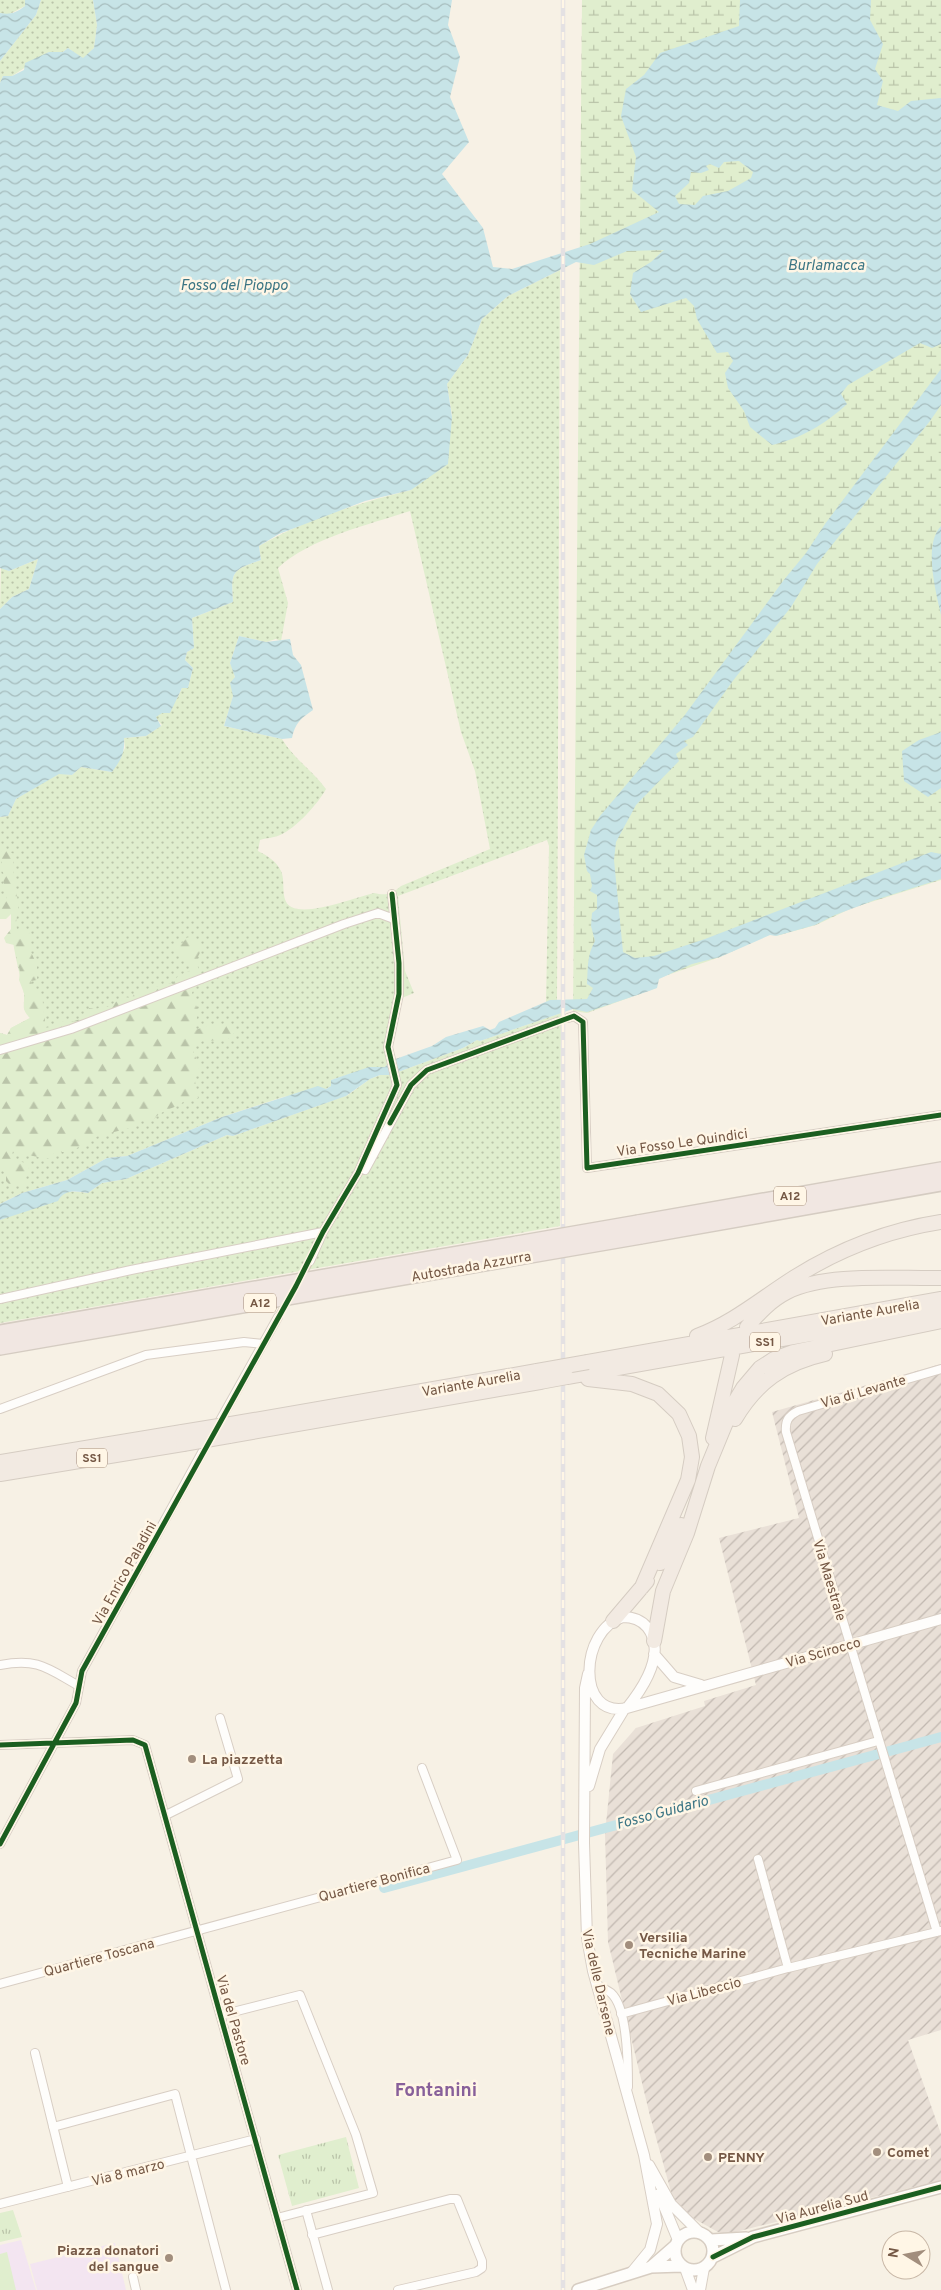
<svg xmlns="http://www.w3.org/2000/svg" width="941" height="2290" viewBox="0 0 941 2290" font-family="Overpass,sans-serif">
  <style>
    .industrial { fill: url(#industrial-furrows) }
    .education { fill: #f3e5f1 }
    .grass { fill: url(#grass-dots); fill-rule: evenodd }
    .forest { fill: url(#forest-firs) }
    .wetland { fill: url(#wetland-marsh) }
    .park { fill: url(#park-tufts) }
    .garden { fill: #e0eece }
    .water { fill: url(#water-waves); fill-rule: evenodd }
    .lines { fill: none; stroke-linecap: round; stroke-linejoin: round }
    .canal { stroke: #c7e4e7; stroke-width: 10 }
    .minor-tunnel { stroke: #d6cbbd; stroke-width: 8; stroke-dasharray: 8 4; stroke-linecap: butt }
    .minor-casing { stroke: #d8cec4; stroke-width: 10 }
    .tertiary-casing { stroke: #d8cec4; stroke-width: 12 }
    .secondary-casing { stroke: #d7cdc2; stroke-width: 14 }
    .trunk-casing { stroke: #d5ccc2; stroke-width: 16 }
    .motorway-casing { stroke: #d5ccc2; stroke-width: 18 }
    .minor { stroke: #fefdfb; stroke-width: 8 }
    .tertiary { stroke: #fefdfb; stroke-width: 10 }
    .secondary { stroke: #fefdfb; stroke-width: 11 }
    .trunk { stroke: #f2eae2; stroke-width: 14 }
    .motorway { stroke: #f1e7e2; stroke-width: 15 }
    .rail-casing { stroke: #e4e1e3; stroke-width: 4.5 }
    .rail { stroke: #fff6e6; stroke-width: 2.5; stroke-dasharray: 8; stroke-linecap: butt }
    .trunk-bridge-casing { stroke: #d5ccc2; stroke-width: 16; stroke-linecap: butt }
    .motorway-bridge-casing { stroke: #d5ccc2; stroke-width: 18; stroke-linecap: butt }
    .trunk-bridge { stroke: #f2eae2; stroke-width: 14 }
    .motorway-bridge { stroke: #f1e7e2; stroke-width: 15 }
    .cycleway-casing { stroke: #fff6e6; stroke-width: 8 }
    .cycleway { stroke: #1b5e20; stroke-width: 5 }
    .poi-dot { fill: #a28e7d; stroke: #fff6e6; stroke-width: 2 }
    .labels { text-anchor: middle; stroke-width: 5; stroke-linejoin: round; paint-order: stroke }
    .shield { fill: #fff6e6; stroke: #9e8775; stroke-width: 1 }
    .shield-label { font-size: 12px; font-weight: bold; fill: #755845 }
    .street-label { font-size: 14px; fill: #755845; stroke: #fff6e6 }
    .poi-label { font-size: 14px; font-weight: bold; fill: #755845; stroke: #fff6e6; text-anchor: start }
    .water-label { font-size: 15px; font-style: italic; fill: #3b7584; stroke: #fff6e6 }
    .district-label { font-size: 19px; font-weight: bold; fill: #88609a; stroke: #fff6e6 }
  </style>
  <defs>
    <pattern id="industrial-furrows" width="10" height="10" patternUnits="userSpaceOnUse" patternTransform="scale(1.25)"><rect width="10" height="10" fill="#e9e0d7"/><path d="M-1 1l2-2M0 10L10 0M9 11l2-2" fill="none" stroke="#c1b8b0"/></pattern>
    <pattern id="grass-dots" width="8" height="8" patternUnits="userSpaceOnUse" patternTransform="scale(1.25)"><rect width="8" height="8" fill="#e0eece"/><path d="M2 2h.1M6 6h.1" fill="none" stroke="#bac4a9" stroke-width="1.8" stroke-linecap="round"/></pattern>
    <pattern id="forest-firs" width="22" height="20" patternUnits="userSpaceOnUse" patternTransform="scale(1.25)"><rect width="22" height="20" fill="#e0eece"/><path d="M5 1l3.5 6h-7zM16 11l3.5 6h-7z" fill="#bac4a9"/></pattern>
    <pattern id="wetland-marsh" width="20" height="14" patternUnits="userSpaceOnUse" patternTransform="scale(1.25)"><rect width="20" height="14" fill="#e0eece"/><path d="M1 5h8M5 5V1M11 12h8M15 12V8" fill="none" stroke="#bac4a9"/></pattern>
    <pattern id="park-tufts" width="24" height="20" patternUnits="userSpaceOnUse" patternTransform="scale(1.25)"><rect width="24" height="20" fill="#e0eece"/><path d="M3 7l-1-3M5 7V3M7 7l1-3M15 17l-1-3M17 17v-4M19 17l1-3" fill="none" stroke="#bac4a9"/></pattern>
    <pattern id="water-waves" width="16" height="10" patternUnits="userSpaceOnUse" patternTransform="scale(1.25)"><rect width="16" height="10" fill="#c7e4e7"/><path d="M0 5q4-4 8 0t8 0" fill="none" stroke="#a6bcbd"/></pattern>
  </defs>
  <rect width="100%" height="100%" fill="#f7f1e5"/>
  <path class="industrial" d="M941,1364V2030L908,2040L941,2134V2180L728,2234L718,2232L691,2217L673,2199L650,2116L608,1942L605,1834L613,1754L636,1728L705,1706L704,1701L756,1685L719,1538L799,1518L772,1412Z"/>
  <path class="education" d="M21,2240L36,2290H0V2245Z
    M115,2243L126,2290H37L30,2264Z"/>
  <path class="grass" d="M0,0H25V6L8,15L0,13Z
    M41,0H93L97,25L94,48L83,59L68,48L63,52H49L12,76H3L0,83V61L36,15Z
    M560,270L557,1000L546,1002L549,846L547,840L398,896L405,971L414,993L397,1000L390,1061L385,1067L369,1068L331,1080V1086L326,1089L283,1097L222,1117L127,1156L107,1158L67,1180L22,1193L0,1204V1033L7,1035L11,1028L30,1018C28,1016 25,1013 24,1009C23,1004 25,998 24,993C18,966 9,937 12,909L0,911V817L8,816L16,799L59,773L72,775L81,767L112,772L125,748L124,738L146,736L162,725L155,717L178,697L182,688H188L193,668L185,660L187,652L194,648L192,618L233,602C231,572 231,570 261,560L259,546C306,519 359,503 411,490L452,415L447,384L468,355L482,319L508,296ZM410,511L461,732L475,771L490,849L401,886C392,894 386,896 374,893C354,898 318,912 298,909C277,906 287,884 281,871C276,861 268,856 258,851L260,840C266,838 274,838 280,835C295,829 318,804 326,789C313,771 293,758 282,739L224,726C229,706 242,682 230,663L239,636L266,642L276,639L281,641L288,603L278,568C310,538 368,525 410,511Z
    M38,559L29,589L12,597L0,609L1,567L9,571Z
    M561,1013L560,1226L0,1323V1220L68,1191L88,1193L102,1183L126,1179L227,1135L233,1136L348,1095L370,1079L380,1075H390L463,1048L477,1040L480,1041Z"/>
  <path class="forest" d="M4,850L14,854C12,869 15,887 18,901C20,910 14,919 17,929L20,930L23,926L29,931L30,950L37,965V980L31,981C33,989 36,993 43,998C42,1009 46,1017 45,1028L55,1026L61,1021L71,1022L84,1018L89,1008L96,1009L104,1006L108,1007L123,997L132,998L135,992L147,990L152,986C160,988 164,983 172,984L178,976L191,970L189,962L184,960L180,953L171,949L172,946H179L188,937L200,944L201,951L196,960L200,974L192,993L198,1011L195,1030L207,1026L229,1023L235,1032L227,1040L202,1041L192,1049L200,1067L194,1075L198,1098L193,1101L186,1100C175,1109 162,1109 153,1120L144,1119L134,1127L98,1136L70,1152H55L50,1158L44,1159C33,1154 22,1157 13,1151L12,1156L14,1160L30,1164L24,1185H10L6,1181V1174L0,1168V1033L7,1035L11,1028L30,1018L24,1009V993L19,980L20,972L14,945L6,943L4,938L11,929V914L6,919H0V899L7,901L3,879L4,874L0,868L2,862L0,852Z"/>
  <path class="wetland" d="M582,0H941V880L852,908L816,925L776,936L770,934L720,957L659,978L656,988L587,1013L573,1011Z"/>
  <path class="park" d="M346,2137L359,2188L292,2206L278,2155Z
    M13,2210L22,2237L0,2242V2213Z"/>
  <path class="garden" d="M7,2252L16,2290H0V2254Z"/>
  <path class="water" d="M25,0H41L36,15L0,61V13C10,15 16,13 25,6Z
    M93,0H452L448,25L460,57L450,97L469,142L442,174L483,228L493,267L512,269L590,244L659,212L632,190L636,157L621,116L626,89L644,75L660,53L739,26L740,0H871L870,20L883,44L875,69L883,81L877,105L898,111L911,101L941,98V344L932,348L920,343L848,385L841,394L847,404C827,423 800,439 772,445L750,427L744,411L728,388L725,373L733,361L728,352L717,353L697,319L694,306L686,298L641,312L630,294L633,273L651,262L664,250L627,251L594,265L576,262L508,296L482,319L468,355L447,384L452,417L448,464L411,490L365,501L279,534L259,546L261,560C231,570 231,572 233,602L192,618L194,648L187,652L185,660L193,668L188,688H182L170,713H162L156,717L161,726L146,736L124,738C125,753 121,760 112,772L81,767L72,775L59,774L16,799L8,816L0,817V609L12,597L29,589L38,559L9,571L0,568V83L3,76H12L24,70L25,63L49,52H63L68,48L83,58L94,48L97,25ZM739,161L753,172L751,178L728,191L703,196L695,205L679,204L675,196L689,183L691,172L701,173L709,170L706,166L710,164L719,168L724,162Z
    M941,369V405L930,421L817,564L791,607L732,682L693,737L684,741L688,745L676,754L679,761L636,805L616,842L614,860L623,952L635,958L654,956L705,939L931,852L941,854V879L875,900L835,915L815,925L776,936L770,935L720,957L692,964L659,979L657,988L649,991L587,1012L573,1009L480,1041L477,1040L463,1048L390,1075H380L370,1079L346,1096L233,1136L227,1135L126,1179L102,1183L88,1193C76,1191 64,1189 58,1201L0,1220V1204L22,1193L67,1180L107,1158L127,1156L222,1117L318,1086L326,1089L331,1086V1080L369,1067H385L390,1061L432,1046L446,1037L483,1026L490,1030L495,1028L499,1022L550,1000L587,999L593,988L587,984C588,967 587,955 595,941L591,926L592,913L597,909V895L590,891L592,886L590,874L587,871L584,855L591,830L600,816L684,716L783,581L806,553L825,524Z
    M941,526V615C936,592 923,545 941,526Z
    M239,636L266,642L290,639L293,655L301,665L313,710C301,718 295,723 292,738L282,739L224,726L233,696L230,683L235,677L230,663Z
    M941,732V788L928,797L904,781L902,751L919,740Z"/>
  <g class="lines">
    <path class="canal" d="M384,1888L941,1737"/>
    <path class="minor-tunnel" d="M299,1281L310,1261
      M278,1317L289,1298"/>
    <defs>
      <path id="minor" d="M568,1018L574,1016L583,1022L587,1168L941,1115
        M0,1050L71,1029L344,924L378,913L394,919
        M365,1170L411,1085L427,1070L557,1022
        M310,1261L323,1232L358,1173L397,1085L388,1047L399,994V963L392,894
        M0,1299L131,1270L323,1232
        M0,1409L146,1355L244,1342L263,1344
        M217,1426L278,1317
        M0,1665C38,1658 47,1668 79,1686
        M0,1745L133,1740L145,1745L297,2290
        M696,1791L878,1741
        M166,1815L238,1779L220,1718
        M0,1844L76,1703L82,1671L210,1438
        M758,1859L788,1968
        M937,1932L786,1432C785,1421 788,1416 798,1411L941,1369
        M0,1984L457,1860L422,1768
        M597,1985C601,1987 607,1990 611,1993C628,2008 628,2065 628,2087
        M621,2014L788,1968L941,1931
        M221,2015L300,1995L356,2135L373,2193L277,2218
        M35,2053L68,2187
        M53,2127L175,2094L226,2290
        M0,2204L256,2139
        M306,2210L328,2290
        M312,2235L450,2199H457L482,2261V2268L476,2272L398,2290
        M133,2277L136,2290"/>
      <path id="tertiary" d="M623,1617C633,1617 641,1620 647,1627C667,1652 643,1688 627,1708C575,1719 580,1629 623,1617Z
        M654,1654L674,1677L701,1685
        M588,1674L585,1688L584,1843L587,1938L593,1971L644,2155L657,2224L650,2250L632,2272
        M627,1708L941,1619
        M589,1786L600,1749L625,1708
        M649,2165L671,2204L699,2232
        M659,2194L678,2240
        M685,2268L693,2290
        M700,2290L704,2268"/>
      <path id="secondary" d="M675 2251a19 19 0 1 1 38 0a19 19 0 1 1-38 0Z
        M711,2240L746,2238
        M713,2257L753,2237L941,2187
        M651,2267L675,2246
        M578,2290L651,2267L682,2266"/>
      <path id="trunk" d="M747,1327C759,1313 771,1300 787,1292C827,1272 897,1279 941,1278
        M697,1336C733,1323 763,1297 795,1277C840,1249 889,1230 941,1222
        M588,1362L941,1299
        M567,1377L941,1311
        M588,1379L632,1384L658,1394L679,1414L689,1436L692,1457L688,1480L642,1587
        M735,1419C756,1383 784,1363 825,1354
        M231,1424L537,1371
        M229,1436L540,1382
        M713,1438L732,1355
        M0,1462L182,1432
        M0,1474L183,1444
        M660,1563L681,1525
        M613,1621L647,1581
        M654,1641L663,1591L687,1533L708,1466L734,1403L743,1388L760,1368L774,1359L793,1352L941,1321"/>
      <path id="motorway" d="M638,1223L941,1170
        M641,1236L941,1183
        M0,1333L517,1244
        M0,1347L519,1257"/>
    </defs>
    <use href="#minor" class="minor-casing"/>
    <use href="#tertiary" class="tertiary-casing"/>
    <use href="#secondary" class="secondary-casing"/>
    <use href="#trunk" class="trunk-casing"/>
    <use href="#motorway" class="motorway-casing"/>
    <use href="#minor" class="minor"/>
    <use href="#tertiary" class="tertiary"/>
    <use href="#secondary" class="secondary"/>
    <use href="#trunk" class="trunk"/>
    <use href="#motorway" class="motorway"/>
    <defs>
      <path id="rail" d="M563,0V2290"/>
    </defs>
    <use href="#rail" class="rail-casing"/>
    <use href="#rail" class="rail"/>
    <defs>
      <path id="trunk-bridge" d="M537,1371L588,1362
        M540,1382L567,1377
        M182,1432L231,1424
        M183,1444L229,1436"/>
      <path id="motorway-bridge" d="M517,1244L638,1223
        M519,1257L641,1236"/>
    </defs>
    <use href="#trunk-bridge" class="trunk-bridge-casing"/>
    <use href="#motorway-bridge" class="motorway-bridge-casing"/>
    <use href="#trunk-bridge" class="trunk-bridge"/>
    <use href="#motorway-bridge" class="motorway-bridge"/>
    <defs>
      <path id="cycleway" d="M390,1123L411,1085L427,1070L574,1016L583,1022L587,1168L941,1115
        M0,1745L133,1740L145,1745L297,2290
        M0,1844L76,1703L82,1671L296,1286L323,1232L358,1173L397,1085L388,1047L399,994V963L392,894
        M713,2257L753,2237L941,2187"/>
    </defs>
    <use href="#cycleway" class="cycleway-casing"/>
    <use href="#cycleway" class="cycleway"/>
  </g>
  <g class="poi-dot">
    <circle cx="192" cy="1759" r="5"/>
    <circle cx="629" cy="1945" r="5"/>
    <circle cx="877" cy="2152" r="5"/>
    <circle cx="708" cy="2157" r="5"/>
    <circle cx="169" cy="2258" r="5"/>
  </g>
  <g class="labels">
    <g class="shield">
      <rect x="774" y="1186.5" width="32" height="19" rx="4"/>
      <rect x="244" y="1293.5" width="32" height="19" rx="4"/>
      <rect x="750" y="1332.5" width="30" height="19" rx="4"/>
      <rect x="77" y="1448.5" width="30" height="19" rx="4"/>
    </g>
    <g class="shield-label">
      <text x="790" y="1200">A12</text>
      <text x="260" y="1307">A12</text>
      <text x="765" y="1346">SS1</text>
      <text x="92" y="1462">SS1</text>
    </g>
    <g class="street-label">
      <text transform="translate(682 1142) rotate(-8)" y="5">Via Fosso Le Quindici</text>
      <text transform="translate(471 1266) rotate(-10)" y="5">Autostrada Azzurra</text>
      <text transform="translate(870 1312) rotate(-10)" y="5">Variante Aurelia</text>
      <text transform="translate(471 1383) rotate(-10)" y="5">Variante Aurelia</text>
      <text transform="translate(863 1391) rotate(-16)" y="5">Via di Levante</text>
      <text transform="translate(124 1573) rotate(-61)" y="5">Via Enrico Paladini</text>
      <text transform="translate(830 1580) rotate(73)" y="5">Via Maestrale</text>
      <text transform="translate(823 1652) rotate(-16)" y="5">Via Scirocco</text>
      <text transform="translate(374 1882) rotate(-15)" y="5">Quartiere Bonifica</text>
      <text transform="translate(99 1957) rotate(-15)" y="5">Quartiere Toscana</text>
      <text transform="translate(599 1982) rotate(77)" y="5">Via delle Darsene</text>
      <text transform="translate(704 1991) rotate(-15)" y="5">Via Libeccio</text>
      <text transform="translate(234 2020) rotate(74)" y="5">Via del Pastore</text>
      <text transform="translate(128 2172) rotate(-14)" y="5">Via 8 marzo</text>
      <text transform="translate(822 2207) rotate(-15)" y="5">Via Aurelia Sud</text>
    </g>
    <g class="poi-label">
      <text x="202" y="1764">La piazzetta</text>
      <text x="639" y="1942">Versilia<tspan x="639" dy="16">Tecniche Marine</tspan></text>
      <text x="887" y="2157">Comet</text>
      <text x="718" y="2162">PENNY</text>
      <text x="159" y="2255" text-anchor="end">Piazza donatori<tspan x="159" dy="16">del sangue</tspan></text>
    </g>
    <g class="water-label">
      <text x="826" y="270">Burlamacca</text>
      <text x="234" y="290">Fosso del Pioppo</text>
      <text transform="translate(662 1812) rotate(-15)" y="5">Fosso Guidario</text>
    </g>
    <g class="district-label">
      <text x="436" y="2096">Fontanini</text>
    </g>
  </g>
  <g transform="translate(906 2255) rotate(280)"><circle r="24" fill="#fff6e6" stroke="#c8b7a6"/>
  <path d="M0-4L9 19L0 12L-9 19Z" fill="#a28e7d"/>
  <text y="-8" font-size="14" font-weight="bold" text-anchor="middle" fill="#755845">N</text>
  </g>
</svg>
